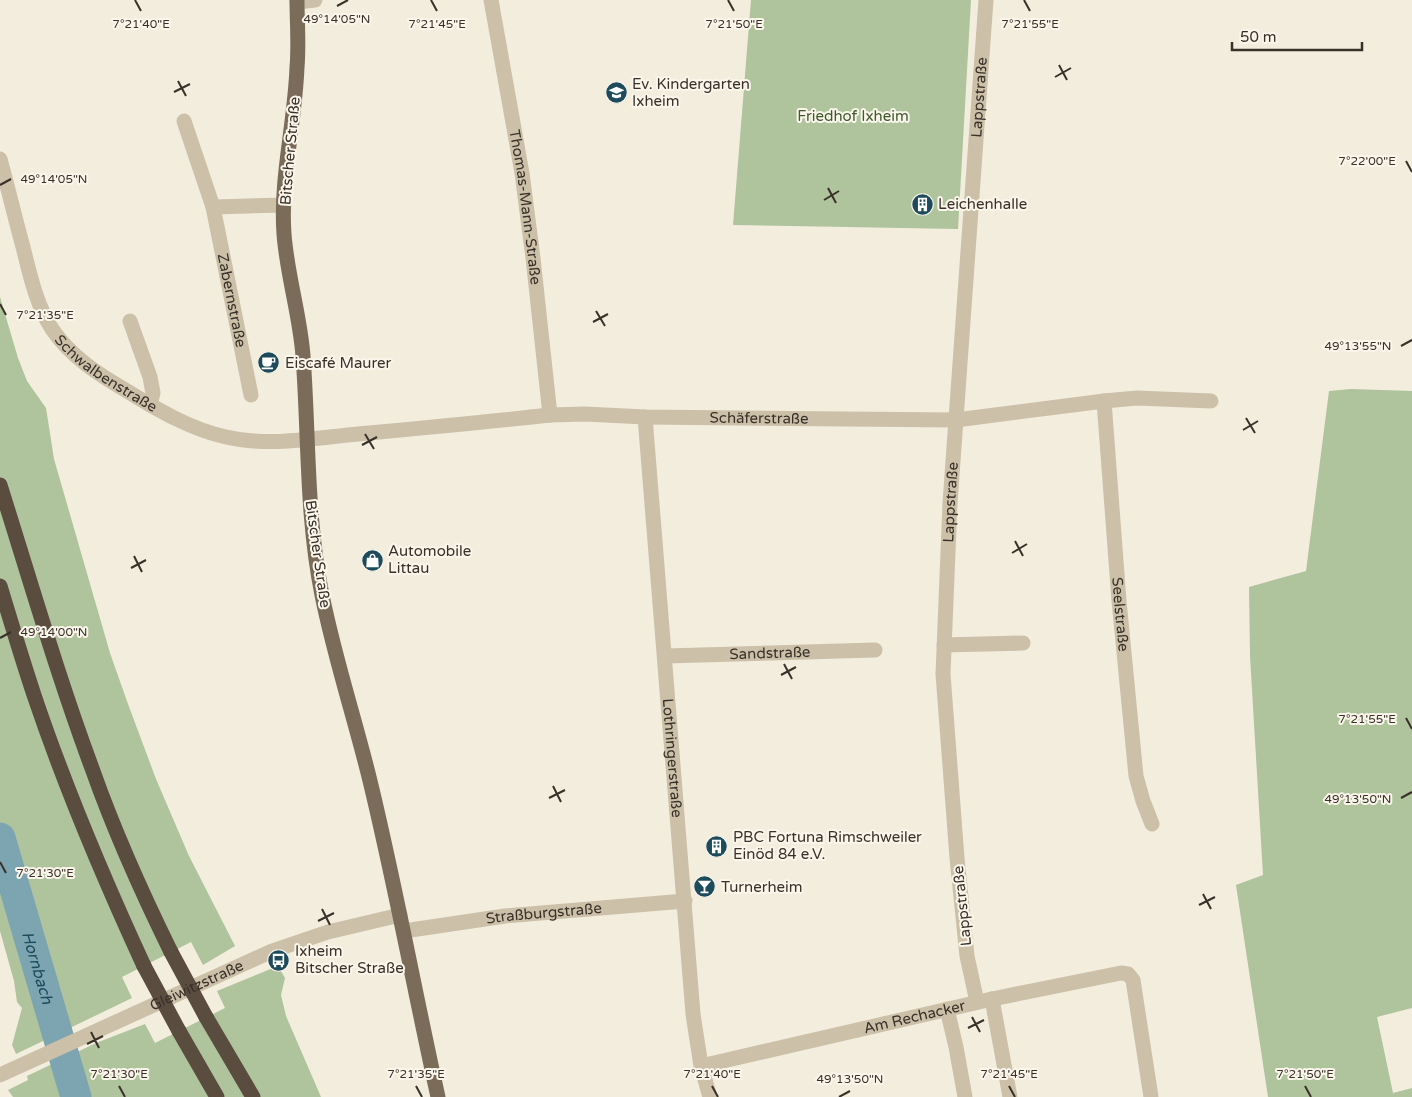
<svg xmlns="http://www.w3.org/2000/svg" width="1412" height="1097" viewBox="0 0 1412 1097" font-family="'Varela Round',sans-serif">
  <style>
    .green { fill: #afc39d }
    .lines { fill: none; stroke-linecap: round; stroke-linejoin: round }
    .river { stroke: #7ca4b1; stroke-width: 31 }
    .street { stroke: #ccc0a9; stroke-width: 15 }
    .primary { stroke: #7b6c5a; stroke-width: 15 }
    .highway { stroke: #5a4d40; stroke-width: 15 }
    .highway-bridge { stroke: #5a4d40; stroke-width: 15 }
    .ticks { fill: none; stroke: #393129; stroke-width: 2 }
    .labels { text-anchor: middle; stroke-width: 4; stroke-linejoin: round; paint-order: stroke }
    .poi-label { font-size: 15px; fill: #393129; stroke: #faf6eb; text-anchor: start }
    .street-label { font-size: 15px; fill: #393129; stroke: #faf6eb }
    .park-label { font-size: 15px; fill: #3f582c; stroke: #faf6eb }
    .water-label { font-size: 16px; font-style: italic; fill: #1d4b5c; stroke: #faf6eb }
    .ticks-label { font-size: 12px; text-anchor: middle; fill: #393129; stroke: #faf6eb; stroke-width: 4; stroke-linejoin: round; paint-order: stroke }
  </style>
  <rect width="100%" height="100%" fill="#f3edde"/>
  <path class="green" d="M751,0H971L958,229L733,225Z
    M0,297L18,358L27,381L46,408L54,459L110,653L128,704L156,779L189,856L235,946L203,965L191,942L122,977L132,998L16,1054L12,1045L22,1008L17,1002L14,981L0,931Z
    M1351,389L1412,391V1008L1377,1017L1393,1093L1412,1088V1097H1268L1236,885L1263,875L1250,656L1249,587L1306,571L1329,391Z
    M278,966L285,978L281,995L286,1016L321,1097H13L8,1090L28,1080L27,1076L96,1043L145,1024L155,1043L225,1008L217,991Z"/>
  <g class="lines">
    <path class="river" id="s1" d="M0,838L76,1097"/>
    <g class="street">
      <path id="s2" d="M491,0L522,173L533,258L550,415"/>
      <path d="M297,2L315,0"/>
      <path id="s3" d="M184,121L213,207L251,395"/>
      <path id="s4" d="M0,159C8,188 15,218 23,247C30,275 36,304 52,329C71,357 98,374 127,391C158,410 190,429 226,437C269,447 315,438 358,434C422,428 486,422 550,415L585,414L645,417L956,420L1104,401L1137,398L1211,401"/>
      <path d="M213,207L284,205"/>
      <path d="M130,321L150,377L153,393L150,405"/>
      <path id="s5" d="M1104,401L1119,601L1136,776L1143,801L1152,824"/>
      <path id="s6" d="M645,417L693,1014L701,1066L710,1097"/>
      <path d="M944,645L1023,643"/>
      <path id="s7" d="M665,656L875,650"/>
      <path id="s8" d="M404,931L505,916L685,901"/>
      <path d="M992,999L1010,1097"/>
      <path id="s9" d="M977,1002L967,956L957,858L943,674L950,503L986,0"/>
      <path d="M947,1009L956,1047L965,1097"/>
      <path id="s10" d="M701,1066L992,999L1121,973L1128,974L1133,980L1151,1097"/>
      <path id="s11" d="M0,1075L272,951L328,932L400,915"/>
    </g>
    <path class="primary" d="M297,0C297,22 299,45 297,67C295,123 280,179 284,234C287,275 300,315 303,356C309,436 306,516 322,595C335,660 356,722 371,785C396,889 415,993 438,1097"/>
    <path class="highway" d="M0,485C30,580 58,677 93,771C115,833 142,893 171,952
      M0,586C11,622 22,659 34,695C65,787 103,877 144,966
      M206,1017L253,1097
      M179,1031L217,1097"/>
    <path class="highway-bridge" d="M171,952L206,1017
      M144,966L179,1031"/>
  </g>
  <path class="ticks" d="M135,0L141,11M431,0L437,11M728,0L734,11M1024,0L1030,11M337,6L348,0M1059,65L1067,80M1055,77L1071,68M178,81L186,96M174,92L190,84M1406,161L1412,172M0,185L11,179M828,188L836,203M824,200L839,191M0,304L6,315M596,311L605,326M593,322L608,314M1401,346L1412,340M1246,418L1255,433M1243,430L1258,421M365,434L374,449M362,445L377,437M1015,541L1023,556M1012,553L1027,544M134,556L142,572M131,568L146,560M0,638L11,632M784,664L792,679M781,675L796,667M1406,718L1412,729M553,786L561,802M549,798L565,790M1401,798L1412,792M0,862L6,873M1203,894L1211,909M1199,905L1215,897M322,909L330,925M318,921L334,913M972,1017L980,1032M968,1028L984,1020M91,1032L99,1048M87,1044L103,1036M119,1086L125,1097M416,1086L422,1097M712,1086L718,1097M1009,1086L1015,1097M1305,1086L1311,1097M839,1097L850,1091"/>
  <defs>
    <symbol id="school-disc" viewBox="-11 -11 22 22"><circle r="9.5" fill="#1d4b5c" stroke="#faf6eb"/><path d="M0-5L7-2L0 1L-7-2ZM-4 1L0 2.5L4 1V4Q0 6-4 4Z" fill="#fff"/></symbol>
    <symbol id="building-disc" viewBox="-11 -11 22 22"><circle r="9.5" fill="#1d4b5c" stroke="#faf6eb"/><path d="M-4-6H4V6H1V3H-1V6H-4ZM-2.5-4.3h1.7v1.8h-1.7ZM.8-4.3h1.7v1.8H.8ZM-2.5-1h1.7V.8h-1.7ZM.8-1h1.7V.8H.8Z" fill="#fff"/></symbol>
    <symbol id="cafe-disc" viewBox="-11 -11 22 22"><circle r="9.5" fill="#1d4b5c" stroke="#faf6eb"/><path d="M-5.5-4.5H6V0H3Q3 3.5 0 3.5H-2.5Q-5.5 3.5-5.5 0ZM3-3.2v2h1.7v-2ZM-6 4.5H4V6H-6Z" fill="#fff"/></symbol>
    <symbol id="shop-disc" viewBox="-11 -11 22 22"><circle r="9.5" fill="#1d4b5c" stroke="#faf6eb"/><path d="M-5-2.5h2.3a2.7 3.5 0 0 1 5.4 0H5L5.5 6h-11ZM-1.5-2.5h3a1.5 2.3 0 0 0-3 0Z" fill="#fff"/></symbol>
    <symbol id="bar-disc" viewBox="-11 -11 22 22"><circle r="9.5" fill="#1d4b5c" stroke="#faf6eb"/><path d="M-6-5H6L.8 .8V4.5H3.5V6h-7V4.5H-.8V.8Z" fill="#fff"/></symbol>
    <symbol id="bus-disc" viewBox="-11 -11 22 22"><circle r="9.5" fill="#1d4b5c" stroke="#faf6eb"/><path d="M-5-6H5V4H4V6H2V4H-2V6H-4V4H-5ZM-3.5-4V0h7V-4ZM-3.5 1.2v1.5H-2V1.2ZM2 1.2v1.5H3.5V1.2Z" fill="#fff"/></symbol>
  </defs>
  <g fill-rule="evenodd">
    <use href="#school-disc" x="604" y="80" width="25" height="25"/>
    <use href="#building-disc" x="910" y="192" width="25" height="25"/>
    <use href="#cafe-disc" x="256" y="350" width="25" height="25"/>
    <use href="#shop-disc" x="360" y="548" width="25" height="25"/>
    <use href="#building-disc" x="704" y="834" width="25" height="25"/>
    <use href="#bar-disc" x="692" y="874" width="25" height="25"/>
    <use href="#bus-disc" x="266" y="948" width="25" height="25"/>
  </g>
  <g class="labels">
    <g class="poi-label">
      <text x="632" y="89">Ev. Kindergarten<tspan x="632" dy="17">Ixheim</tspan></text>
      <text x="938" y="209">Leichenhalle</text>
      <text x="285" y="368">Eiscafé Maurer</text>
      <text x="388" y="556">Automobile<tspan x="388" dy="17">Littau</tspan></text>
      <text x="733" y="842">PBC Fortuna Rimschweiler<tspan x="733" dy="17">Einöd 84 e.V.</tspan></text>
      <text x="721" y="892">Turnerheim</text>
      <text x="295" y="956">Ixheim<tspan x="295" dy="17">Bitscher Straße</tspan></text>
    </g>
    <g class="street-label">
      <text dy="5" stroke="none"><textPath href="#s9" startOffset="908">Lappstraße</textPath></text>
      <text transform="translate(290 151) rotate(-85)" y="5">Bitscher Straße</text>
      <text dy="5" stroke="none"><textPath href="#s2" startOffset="210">Thomas-Mann-Straße</textPath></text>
      <text dy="5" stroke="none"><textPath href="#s3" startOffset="186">Zabernstraße</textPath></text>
      <text dy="5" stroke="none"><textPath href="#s4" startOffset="249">Schwalbenstraße</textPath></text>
      <text dy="5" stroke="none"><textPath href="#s4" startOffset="921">Schäferstraße</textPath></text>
      <text dy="5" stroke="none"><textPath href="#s9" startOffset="502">Lappstraße</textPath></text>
      <text transform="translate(318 554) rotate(82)" y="5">Bitscher Straße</text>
      <text dy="5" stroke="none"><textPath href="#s5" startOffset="214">Seelstraße</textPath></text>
      <text dy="5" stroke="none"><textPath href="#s7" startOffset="105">Sandstraße</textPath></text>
      <text dy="5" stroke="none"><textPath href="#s6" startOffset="342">Lothringerstraße</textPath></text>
      <text transform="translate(962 906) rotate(-96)" y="5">Lappstraße</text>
      <text dy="5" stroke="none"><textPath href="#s8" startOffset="141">Straßburgstraße</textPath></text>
      <text dy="5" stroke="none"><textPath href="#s11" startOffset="216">Gleiwitzstraße</textPath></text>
      <text dy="5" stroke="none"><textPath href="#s10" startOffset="219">Am Rechacker</textPath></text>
    </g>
    <g class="park-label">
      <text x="853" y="121">Friedhof Ixheim</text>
    </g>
    <g class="water-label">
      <text dy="6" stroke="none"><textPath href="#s1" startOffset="135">Hornbach</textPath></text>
    </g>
  </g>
  <g class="ticks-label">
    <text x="337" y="23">49°14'05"N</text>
    <text x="141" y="28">7°21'40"E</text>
    <text x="437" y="28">7°21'45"E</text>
    <text x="734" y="28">7°21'50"E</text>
    <text x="1030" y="28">7°21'55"E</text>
    <text x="1367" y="165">7°22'00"E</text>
    <text x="54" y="183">49°14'05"N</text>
    <text x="45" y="319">7°21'35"E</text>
    <text x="1358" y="350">49°13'55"N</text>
    <text x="54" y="636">49°14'00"N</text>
    <text x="1367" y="723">7°21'55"E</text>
    <text x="1358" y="803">49°13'50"N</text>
    <text x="45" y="877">7°21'30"E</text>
    <text x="119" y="1078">7°21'30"E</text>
    <text x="416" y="1078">7°21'35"E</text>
    <text x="712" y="1078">7°21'40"E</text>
    <text x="1009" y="1078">7°21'45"E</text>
    <text x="1305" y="1078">7°21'50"E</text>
    <text x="850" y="1083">49°13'50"N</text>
  </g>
  <path d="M1232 42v8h130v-8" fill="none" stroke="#393129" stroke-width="2.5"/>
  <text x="1240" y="42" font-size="15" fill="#393129" stroke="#faf6eb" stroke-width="4" paint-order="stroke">50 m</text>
</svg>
